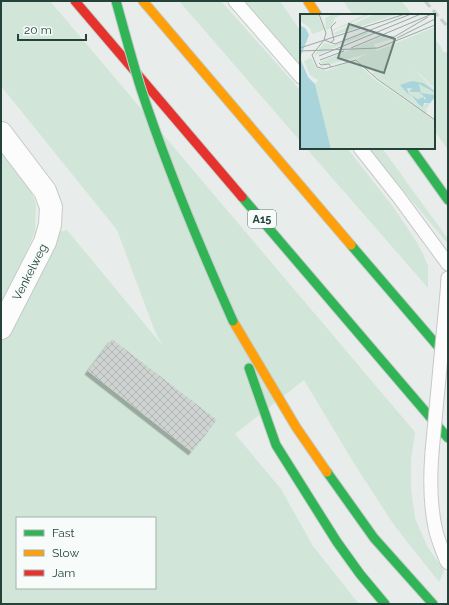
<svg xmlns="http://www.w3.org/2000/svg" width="449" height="605" viewBox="0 0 449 605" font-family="Raleway,sans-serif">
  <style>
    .green { fill: #d1e6d8; fill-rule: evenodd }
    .building { fill: url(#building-cross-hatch); filter: url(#shadow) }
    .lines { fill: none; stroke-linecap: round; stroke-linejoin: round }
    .lane-casing { stroke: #c5cac8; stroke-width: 15 }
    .street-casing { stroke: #c5cac8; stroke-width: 24 }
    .fast-casing { stroke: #c3ccc9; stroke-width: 11 }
    .slow-casing { stroke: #c3ccc9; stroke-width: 11 }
    .jam-casing { stroke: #c3ccc9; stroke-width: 11 }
    .lane { stroke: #fcfcfc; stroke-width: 13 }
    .street { stroke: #fcfcfc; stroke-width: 22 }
    .fast { stroke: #30b455; stroke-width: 9 }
    .slow { stroke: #ff9f0a; stroke-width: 9 }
    .jam { stroke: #e5322d; stroke-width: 9 }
    .rail { stroke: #c9cdcc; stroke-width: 3; stroke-dasharray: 8 4; stroke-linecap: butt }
    .lane-bridge-casing { stroke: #c5cac8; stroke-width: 15; stroke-linecap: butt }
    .fast-bridge-casing { stroke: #c3ccc9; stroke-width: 11; stroke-linecap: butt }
    .lane-bridge { stroke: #fcfcfc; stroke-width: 13 }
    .fast-bridge { stroke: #30b455; stroke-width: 9 }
    .labels { text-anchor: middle; stroke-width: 4; stroke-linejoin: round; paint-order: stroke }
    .shield { fill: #f7fbf9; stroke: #637a73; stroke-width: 1 }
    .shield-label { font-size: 11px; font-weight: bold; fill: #24423a }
    .street-label { font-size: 12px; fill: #24423a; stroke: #f7fbf9 }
    .inset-road { fill: none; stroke: #9aa9a4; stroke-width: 1 }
    .view { fill: #697e78; fill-opacity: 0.15; stroke: #697e78; stroke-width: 2 }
    .inset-edge { fill: none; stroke: #24423a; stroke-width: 2 }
  </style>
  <defs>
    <pattern id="building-cross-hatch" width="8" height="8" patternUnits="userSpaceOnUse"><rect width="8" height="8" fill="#cfd4d2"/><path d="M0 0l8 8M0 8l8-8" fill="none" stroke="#b2b7b5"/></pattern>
    <filter id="shadow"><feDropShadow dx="-3.5" dy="3.5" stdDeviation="0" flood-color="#0004"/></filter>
  </defs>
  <rect width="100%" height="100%" fill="#e8edeb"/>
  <path class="green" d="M1,1H50L415,432L411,460V488L415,518L427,546L444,571L439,582L394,525L355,465L304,380L235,434L281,489L313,546L359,604H1V335L55,233L67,230L162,345L154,329L117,230L1,86ZM17,518H155V588H17Z
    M179,1H221L294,83L301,92V142Z
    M244,1H280L301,32V69Z
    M343,1H401L413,15H353Z
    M434,38L442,48V50L444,52H446L448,54V150L434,130Z
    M306,148H347L394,208L416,241L423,254L428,266V288Z
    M368,148H382L448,239V244Z
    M1,149L30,189L36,204L35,232L25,255L1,302Z"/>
  <path class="building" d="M112,339L217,420L192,452L88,371Z"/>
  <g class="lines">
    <defs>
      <path id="lane" d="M235,1L301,77
        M360,148L398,196L448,264
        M447,293L448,278
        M432,452C430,477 430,503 435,527C437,538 442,549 446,560L448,563"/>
      <path id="street" d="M1,133L45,191L51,207L50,225L45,242L1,328"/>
      <path id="fast" d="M411,148L448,200
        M242,197L448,438
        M351,245L448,358
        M249,368L276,445L337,542L360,574L385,604
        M327,472L374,538L433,604"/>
      <path id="slow" d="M143,1L351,245
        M308,1L317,15
        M233,321L296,427L327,472"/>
      <path id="jam" d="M75,1L242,197"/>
    </defs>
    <use href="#lane" class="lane-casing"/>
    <use href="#street" class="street-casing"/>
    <use href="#fast" class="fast-casing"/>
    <use href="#slow" class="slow-casing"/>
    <use href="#jam" class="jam-casing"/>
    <use href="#lane" class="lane"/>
    <use href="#street" class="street"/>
    <use href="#fast" class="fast"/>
    <use href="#slow" class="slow"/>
    <use href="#jam" class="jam"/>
    <path class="rail" d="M425,1L448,27"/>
    <defs>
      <path id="lane-bridge" d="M432,452L447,293"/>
      <path id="fast-bridge" d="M116,1C124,30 132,60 141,89C167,168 199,245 233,321"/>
    </defs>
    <use href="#lane-bridge" class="lane-bridge-casing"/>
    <use href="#fast-bridge" class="fast-bridge-casing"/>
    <use href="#lane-bridge" class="lane-bridge"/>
    <use href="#fast-bridge" class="fast-bridge"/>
  </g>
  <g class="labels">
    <rect class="shield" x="248" y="210" width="28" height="18" rx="3"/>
    <g class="shield-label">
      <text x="262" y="223">A15</text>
    </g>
    <g class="street-label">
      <text transform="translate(30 272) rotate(-63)" y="4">Venkelweg</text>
    </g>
  </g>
  <g transform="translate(300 14)">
    <rect width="135" height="135" fill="#e8edeb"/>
    <path d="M0,0H18L24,16L12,20L10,14L0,7ZM34,0H43L35,4L31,14L26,16L25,4ZM66,0H71L33,17V16ZM75,0H98L35,21L34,19ZM135,13V75L118,58L95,67L100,62L109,60L117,51L89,67L108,66L123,68L125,69L135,77L123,69L103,70L106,76L113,75L110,76L119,78L126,84L124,86L111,82L118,91L123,92L135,83L126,95L119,92L70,55L68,56L57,45L66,40L31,50H22L20,48L81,23L93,25L74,30L76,37ZM68,18L70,19L14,42L24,29L34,31ZM11,44L16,54L26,57L54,46L74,65L135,107V135H31L15,70L18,66L10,61L4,47ZM118,71H124L134,78L135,81L121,79Z" fill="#d1e6d8"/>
    <path d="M106,49L117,51L109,60L96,66L117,58L135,77L123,68L108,66L96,72L91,70L89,67ZM41,54L44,57L43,60L46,70L44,72L40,65L29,58ZM45,58L60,63L50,80L45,74L48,69ZM74,58L119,92L126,95L127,98L125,100L72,60ZM31,65H37L43,73L41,81L62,135H58ZM67,69L80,77L76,85L117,110L86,87L77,84L81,78L85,79L123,106L126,110L122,122L101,118L85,101L65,91L70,83L64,91L55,79ZM42,79L61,98L60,106L66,116L57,119ZM80,106L90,123L83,128L75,113L78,112L76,107ZM68,117L77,130L72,135H63L58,121ZM109,121L130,124V126L111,129ZM91,125L96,135H80L81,132Z" fill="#d1e6d8"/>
    <path d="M0,11L6,15L9,21L0,44L8,63L15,70L31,135H0ZM112,67L123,69L135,77V83L130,89H124L123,93L119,91L111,81L118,85L124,83V86L126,84L119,78H110V76L113,75L107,74L109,81L100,71ZM119,70L134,78L135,81L121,79Z" fill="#a9d4db" fill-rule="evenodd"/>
    <path class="inset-road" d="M19,0L26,19L24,26L12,41L17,53L24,55L56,46L77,65L135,106M82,22L94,23L128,3M97,24L135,5M24,26L35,30L111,0M30,29L34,26L31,13L36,8M0,34L105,0M51,34L132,0M0,37L78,34L135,11M19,42L121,0M20,46L44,37M19,49L21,51L29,50L31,53"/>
    <path class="view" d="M49,10L95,25L84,59L38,44Z"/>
    <rect width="135" height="135" class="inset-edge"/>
  </g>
  <rect width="449" height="605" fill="none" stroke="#24423a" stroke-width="4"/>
  <rect x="16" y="517" width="140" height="72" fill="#f7fbf9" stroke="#a3b1ad"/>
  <rect x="24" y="530" width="20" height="6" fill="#30b455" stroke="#a3b1ad"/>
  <text x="52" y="537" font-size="12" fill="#24423a">Fast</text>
  <rect x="24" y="550" width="20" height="6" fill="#ff9f0a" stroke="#a3b1ad"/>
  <text x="52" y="557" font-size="12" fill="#24423a">Slow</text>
  <rect x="24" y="570" width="20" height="6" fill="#e5322d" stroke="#a3b1ad"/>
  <text x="52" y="577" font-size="12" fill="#24423a">Jam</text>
  <path d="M18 34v6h68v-6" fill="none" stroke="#24423a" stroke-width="2"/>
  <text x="24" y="34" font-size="12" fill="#24423a" stroke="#f7fbf9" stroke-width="3" paint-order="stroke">20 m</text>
</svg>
